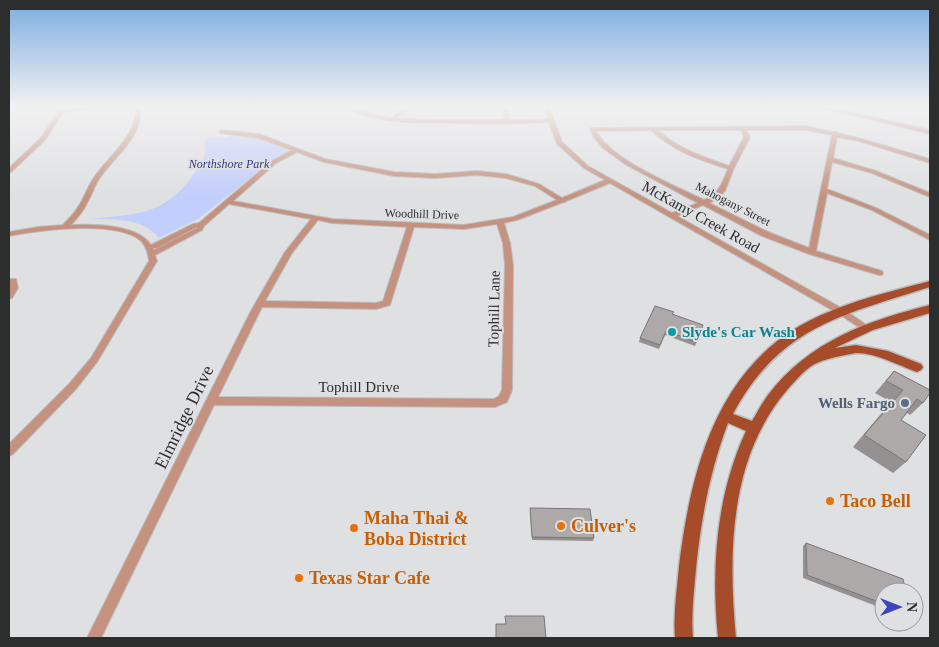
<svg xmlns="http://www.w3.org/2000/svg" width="939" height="647" viewBox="0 0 939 647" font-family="'Times New Roman',serif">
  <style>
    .green { fill: #c2cefc }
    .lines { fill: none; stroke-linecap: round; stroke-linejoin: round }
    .minor-casing { stroke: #bbbcbe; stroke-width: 2 }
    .major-casing { stroke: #bbbcbe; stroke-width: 3 }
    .minor { fill: #c69280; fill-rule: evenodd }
    .major { fill: #a74c2b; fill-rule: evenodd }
    .wall { fill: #949190 }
    .building { fill: #aca9a8; stroke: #787676 }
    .culture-dot { fill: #0f9aa8; stroke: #dfe0e2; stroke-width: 2 }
    .service-dot { fill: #5c6f8a; stroke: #dfe0e2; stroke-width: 2 }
    .food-dot { fill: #e8710a; stroke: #dfe0e2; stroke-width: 2 }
    .labels { text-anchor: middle; stroke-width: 4; stroke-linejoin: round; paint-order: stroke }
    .far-park-label { font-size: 12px; font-style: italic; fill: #323b84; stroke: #dfe0e2 }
    .far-street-label { font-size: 12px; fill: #2c2d2d; stroke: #dfe0e2 }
    .street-label { font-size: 15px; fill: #2c2d2d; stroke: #dfe0e2 }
    .culture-label { font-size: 15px; font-weight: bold; fill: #0d838f; stroke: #dfe0e2; text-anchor: start }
    .service-label { font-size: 15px; font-weight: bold; fill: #4e5e75; stroke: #dfe0e2; text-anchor: end }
    .near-street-label { font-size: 18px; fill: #2c2d2d; stroke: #dfe0e2 }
    .near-food-label { font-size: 18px; font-weight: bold; fill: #c56008; stroke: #dfe0e2; text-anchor: start }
  </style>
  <rect width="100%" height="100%" fill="#dfe0e2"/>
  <path class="green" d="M234,135L260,138L290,149L272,161L198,219L159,238C144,218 113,219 90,219C135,214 164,216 192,176C197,169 204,161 205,153C206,148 204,146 204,142L209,138H224Z"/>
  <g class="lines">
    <defs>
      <path id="minor" d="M84,107H96L63,112L45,140L11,172L9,173V168L41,138L59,110Z
        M136,107H140C144,136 114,157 99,179C94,186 92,195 87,203C83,212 77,218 71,225C94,224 137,224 151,245L193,224L199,223L272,161L292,150L258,138L220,133V131L222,130L259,134L325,159L394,172L435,174L477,171L506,174L539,184L562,198L605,180L584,168L557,144L549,122C517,124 485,124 453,123C421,123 372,124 345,107H351L376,115L392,118L405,107H410L397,118L436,120H504V107H508L509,120L548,119L545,107H549L562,142L588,166L672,213L698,203L625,164L603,148L594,137L590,129L591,128L806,126L833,132H837L838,133L862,139L930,159V163L859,141L837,137L833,158L876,171L930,193V197L872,173L832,162L827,189L876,208L930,235V240L872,210L827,193L816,251L882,271L883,273L882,275H879L809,254L762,236L703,205L677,216L845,310L869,327L870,329L869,331L866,332L839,314L610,183L566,201L565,202L561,203L517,220L504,223L510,243L513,265L512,390L507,402L495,407L214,405L101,638H87L251,311L285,252L311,219L229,204L204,226L202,230L155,255L157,261L97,362L76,389L13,454L9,456V444L70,383L91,358L149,261C148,253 146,245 140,240C115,220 39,230 9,236V232L38,227L63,225C68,219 74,214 78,207C84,199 87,188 93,179C108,156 137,137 136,107ZM651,130C673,151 700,160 728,169C722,183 719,194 704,200C674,185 611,160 596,131ZM658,130H741L744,137L729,166C704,157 678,149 658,130ZM746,130H806L832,135L809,248L768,232L709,203L715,200L725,191L734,168L750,137ZM297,152L324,162L394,176L435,178L477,175L505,178L535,186L557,200L513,217L464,225L332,219L233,201L276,163ZM318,220L332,223L407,227L383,301L376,303L265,301L292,253ZM497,224L503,243L505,265L502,390L499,396L494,399L218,397L262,307L376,309L390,305L414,227L464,229ZM197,227V228L154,250L153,248H157Z
        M821,107H828L930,130V134L823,108Z
        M9,279H16L18,288L12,298L9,299Z"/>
      <path id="major" d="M930,281V287C843,315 780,326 733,414L752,421C757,413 762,403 768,395C809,341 867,321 930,305V313L873,330L835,348L856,345L888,351L921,364L923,367L921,370L917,372C897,365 877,353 856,353C851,354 845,355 841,356C811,362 808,367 788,389C729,457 728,553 736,638H718C711,568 716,496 746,431L728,423C710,471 701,518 696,569C694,592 691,615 693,638H675C673,614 677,590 679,566C689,485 709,396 776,342C816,309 880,294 930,281Z"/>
    </defs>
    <use href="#minor" class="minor-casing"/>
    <use href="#major" class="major-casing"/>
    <use href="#minor" class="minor"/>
    <use href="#major" class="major"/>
  </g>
  <path class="wall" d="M672,314L703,325L695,346L665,335L659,349L639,342L640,338Z
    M894,371L923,403L910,415L907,413L901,420L906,462L893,473L853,447L891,402L875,393Z
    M530,508L594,538L593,541L532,540L530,512Z
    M806,543L884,592V609L803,578V546Z"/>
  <path class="building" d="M655,306L674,312L672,314L703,325L697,342L666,331L660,345L640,338Z
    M894,371L930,390V393L923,403L917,399L901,420L926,435L906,462L864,435L903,390L886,381Z
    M530,508L590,509L594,538L532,537Z
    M806,543L903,579L906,592H884V604L807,575Z
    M505,616H544L546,638H496V624H506Z"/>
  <linearGradient id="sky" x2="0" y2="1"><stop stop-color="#7cace1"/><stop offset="0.54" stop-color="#f1f1f2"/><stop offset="1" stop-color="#f1f1f2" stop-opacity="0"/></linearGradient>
  <rect width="939" height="197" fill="url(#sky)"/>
  <circle class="culture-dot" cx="672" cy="332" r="5"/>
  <circle class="service-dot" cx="905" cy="403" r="5"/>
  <g class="food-dot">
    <circle cx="830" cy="501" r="5"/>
    <circle cx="561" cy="526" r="5"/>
    <circle cx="354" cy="528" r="5"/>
    <circle cx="299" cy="578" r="5"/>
  </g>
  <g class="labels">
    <g class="far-park-label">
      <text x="229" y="168">Northshore Park</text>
    </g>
    <g class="far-street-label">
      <text transform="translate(733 204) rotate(27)" y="4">Mahogany Street</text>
      <text transform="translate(422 214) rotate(2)" y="4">Woodhill Drive</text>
    </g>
    <g class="street-label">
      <text transform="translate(701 217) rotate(29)" y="5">McKamy Creek Road</text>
      <text transform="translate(494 309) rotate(-89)" y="5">Tophill Lane</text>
      <text x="359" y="392">Tophill Drive</text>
    </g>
    <g class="culture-label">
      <text x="682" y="337">Slyde's Car Wash</text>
    </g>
    <g class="service-label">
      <text x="895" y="408">Wells Fargo</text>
    </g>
    <g class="near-street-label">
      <text transform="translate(184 417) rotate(-64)" y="6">Elmridge Drive</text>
    </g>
    <g class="near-food-label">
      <text x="840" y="507">Taco Bell</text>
      <text x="364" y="524">Maha Thai &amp;<tspan x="364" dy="21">Boba District</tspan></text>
      <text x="571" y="532">Culver's</text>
      <text x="309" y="584">Texas Star Cafe</text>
    </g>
  </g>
  <rect width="939" height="647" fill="none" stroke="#2c2d2d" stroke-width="20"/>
  <g transform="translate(899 607) rotate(90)"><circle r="24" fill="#dfe0e2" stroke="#97989a"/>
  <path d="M0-4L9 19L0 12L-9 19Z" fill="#3f46ba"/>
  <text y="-8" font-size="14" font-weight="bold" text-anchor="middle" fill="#2c2d2d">N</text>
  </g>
</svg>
